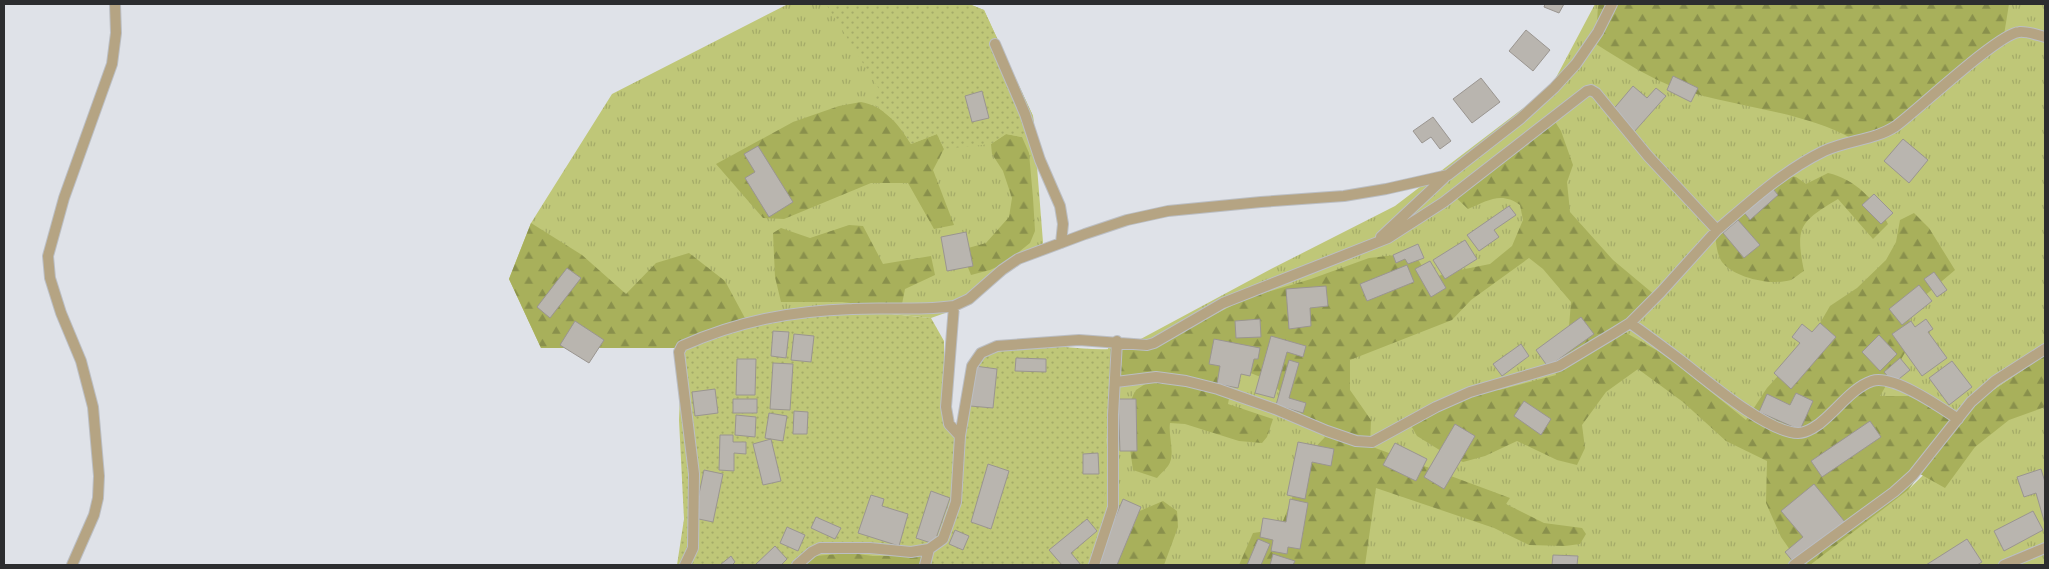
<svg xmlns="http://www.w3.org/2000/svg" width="2049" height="569" viewBox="0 0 2049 569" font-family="'IBM Plex Sans',sans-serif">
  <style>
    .grass { fill: url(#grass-tufts) }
    .forest { fill: url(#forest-firs) }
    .garden { fill: url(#garden-dots) }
    .building { fill: #b9b5af; stroke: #9a9590 }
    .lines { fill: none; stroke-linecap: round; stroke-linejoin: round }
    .service-casing { stroke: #bbbec3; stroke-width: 12 }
    .service { stroke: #b5a483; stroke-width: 10 }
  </style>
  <defs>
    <pattern id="grass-tufts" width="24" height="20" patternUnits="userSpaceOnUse" patternTransform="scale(1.25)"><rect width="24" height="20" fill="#bfc778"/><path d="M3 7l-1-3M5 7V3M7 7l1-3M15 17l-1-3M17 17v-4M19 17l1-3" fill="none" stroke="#a4ab68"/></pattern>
    <pattern id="forest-firs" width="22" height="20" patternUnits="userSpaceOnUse" patternTransform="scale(1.25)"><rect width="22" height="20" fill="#a8b05b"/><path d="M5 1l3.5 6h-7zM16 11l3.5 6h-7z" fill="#89904c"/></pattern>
    <pattern id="garden-dots" width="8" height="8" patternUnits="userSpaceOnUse" patternTransform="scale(1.25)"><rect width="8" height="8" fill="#bfc778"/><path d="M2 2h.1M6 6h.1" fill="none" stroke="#a4ab68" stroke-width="1.8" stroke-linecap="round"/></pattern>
  </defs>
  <rect width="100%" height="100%" fill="#dfe2e8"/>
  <path class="grass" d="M788,4H969L984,10L1033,116L1044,255L1010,267L962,307L931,318L852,310L726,330L541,348L509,279L531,223L612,94Z
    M1595,4H2045V355L1971,405L1909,489L2013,387L2045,381V565H1090L1108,430V340L1137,341L1271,269L1395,206L1551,87Z"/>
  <path class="forest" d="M1598,4H2009L2004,35L1892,128L1853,139C1800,110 1737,108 1680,89C1650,79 1623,61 1596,44Z
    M861,102C885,106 898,124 911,144L937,134L944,149L933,170L954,225L934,229L908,183H871L784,219L763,218L716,164L793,122L839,106Z
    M1550,114L1561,131L1573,165L1567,182L1570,212L1613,260L1656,296L1621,330L1665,355L1746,420L1767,388L1809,342L1830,306L1857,288L1886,260L1896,242L1900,220L1914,213L1929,228L1955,270L1909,309L1911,342L1880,396H1908L1924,400L1957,424L1971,405L2045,355V407L2009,420L1975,447L1945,488L1920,474L1908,490L1810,565L1795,557L1781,537L1766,503L1767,461L1726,441L1683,402L1638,369L1606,392L1582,425L1585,448L1577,465L1557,460L1517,441L1485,456L1463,462L1446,454L1417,436L1409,422L1484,389L1499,390L1556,375L1551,355L1568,339L1571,302L1543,269L1529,258L1471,300L1452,320L1350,360V390L1371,420L1370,446L1510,498L1506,504L1544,523L1582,528L1586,534L1580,544L1565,546L1529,545L1494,528L1376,488L1365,565H1239L1253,533L1280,529L1309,454L1325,437L1286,399L1271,381L1235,367L1228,404L1273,419L1267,437L1262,443L1239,441L1185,424L1170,423C1168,436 1176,455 1168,466C1165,470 1160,474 1157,478L1133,470L1125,412L1136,390L1153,379L1109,376L1110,349L1140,347L1180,332L1247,298L1311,279L1369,258L1414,253L1430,279L1450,272L1490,264L1512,246L1523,220L1520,205C1501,191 1487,201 1468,209L1449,191Z
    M1006,134L1022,137L1029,153L1033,198L1035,231L1030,243L1005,263L990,270L971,275L961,250L986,243L1009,217L1012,198L1003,171L992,154L991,144Z
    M1828,173C1855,179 1876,201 1888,224L1873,239L1838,199C1800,222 1795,226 1804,271C1800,273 1795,278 1791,280C1771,286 1735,278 1722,262C1716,253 1716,239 1714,228L1778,174L1796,177L1806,184Z
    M531,223L582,255L626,294L656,263L689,253L725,281L873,556H898L928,551L1005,565H767L681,348H541L509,279Z
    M849,225L863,226L883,264L931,256L935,275L905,289L901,309L842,302H781L775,277L773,233L781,228L810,238Z
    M1163,501L1177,511L1178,527L1164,565H1106L1107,559L1128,516Z"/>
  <path class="garden" d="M826,4H969L984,10L1033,116L1035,134L1022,137L1006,134L991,144L944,149L937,134L911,144L898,124L874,104L879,89Z
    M788,310H852L931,318L944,341V385L950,424L958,437L978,358C985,355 992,351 1000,348C1027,340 1078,351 1110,349L1104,518L1090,565H924L928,551L898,556H873L850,553L815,556L803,565H677L684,519L679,420L682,348Z"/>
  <path class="building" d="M1545,4H1564L1559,13L1544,7Z
    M1526,30L1550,50L1533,71L1509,51Z
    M1673,76L1698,88L1691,102L1667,90Z
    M1481,78L1500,102L1472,123L1453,99Z
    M1633,86L1647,98L1656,88L1666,96L1634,132L1611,112Z
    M982,91L989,118L972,122L965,96Z
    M1433,117L1451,141L1440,149L1431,137L1422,143L1413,131Z
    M1903,139L1928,160L1909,183L1884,161Z
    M758,146L793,202L769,217L745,178L755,172L744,154Z
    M1770,185L1778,195L1750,220L1742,210Z
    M1874,194L1893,213L1881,224L1862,205Z
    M1509,206L1516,215L1494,230L1499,237L1479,251L1467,235Z
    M1738,220L1760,245L1744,258L1723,233Z
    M966,232L973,266L947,271L941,237Z
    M1465,240L1477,259L1445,279L1433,260Z
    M1418,244L1424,258L1408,264L1405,259L1396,263L1393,255Z
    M1430,261L1446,288L1431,297L1415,269Z
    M1407,265L1414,282L1367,301L1360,284Z
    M567,268L581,278L550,318L537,307Z
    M1934,272L1947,290L1937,297L1924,279Z
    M1919,285L1932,301L1902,325L1889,309Z
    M1326,286L1328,306L1310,308L1311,326L1289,329L1286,289Z
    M1581,317L1594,334L1548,367L1536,350Z
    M1260,319L1261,337L1236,338L1235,321Z
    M1926,319L1933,329L1928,332L1947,358L1922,376L1892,334L1911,321L1915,327Z
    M575,321L604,340L589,363L560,345Z
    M1820,323L1836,337L1791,389L1774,373L1800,343L1792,337L1802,324L1812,332Z
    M773,331L789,332L786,358L771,356Z
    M794,334L814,336L811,362L791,360Z
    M1879,335L1897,354L1880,371L1862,352Z
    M1271,336L1306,346L1303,357L1287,352L1274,398L1255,393Z
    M1214,339L1260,348L1258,359H1254L1250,376L1241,374L1238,388L1217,384L1220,366L1209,364Z
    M1521,344L1529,356L1502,376L1493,364Z
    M1016,358L1046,359V372L1015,371Z
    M1900,358L1910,370L1894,383L1884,372Z
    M737,359H756L755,395H736Z
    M1289,360L1299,363L1289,398L1306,403L1303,413L1276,405Z
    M1952,361L1972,387L1949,405L1929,378Z
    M773,363L793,364L790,410L770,409Z
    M975,366L997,369L993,408L970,406Z
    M715,389L718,413L695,416L692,392Z
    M1796,393L1813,401L1800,430L1759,412L1767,394L1790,405Z
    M733,399H757V413H733Z
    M1118,399H1136L1137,451H1120Z
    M1524,401L1551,419L1541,435L1514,416Z
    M794,411L808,412L807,434H793Z
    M769,413L787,416L783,441L765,438Z
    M736,415L756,417L755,437L735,435Z
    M1870,421L1881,437L1822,477L1811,461Z
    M1455,424L1475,436L1444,489L1424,477Z
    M720,435H733V442H746V454L734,453V471L719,470Z
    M771,439L781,481L763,485L753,444Z
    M1298,442L1334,449L1331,466L1312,462L1305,499L1287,495Z
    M1395,443L1427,459L1416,481L1383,465Z
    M1098,453L1099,474H1083V454Z
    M988,464L1009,471L991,529L971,522Z
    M2041,469L2045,482V524L2036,493L2024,497L2017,477Z
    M704,470L723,474L713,522L694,518Z
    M1814,484L1845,522L1795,564L1785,552L1803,537L1781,511Z
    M931,491L950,498L934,544L916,538Z
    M871,495L884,499L882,506L908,514L899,546L858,533Z
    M1123,499L1141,507L1117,565H1095Z
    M1290,499L1308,503L1300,549L1288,547L1287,554L1271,551L1273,540L1260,537L1263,518L1286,522Z
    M2033,511L2043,530L2004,551L1994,531Z
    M816,517L841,528L835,539L811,528Z
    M1087,519L1097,531L1071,553L1081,565H1062L1049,550Z
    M787,527L805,535L798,551L780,543Z
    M955,530L969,536L963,550L949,544Z
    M1258,539L1270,544L1261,565H1247Z
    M1967,539L1982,562L1977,565H1926Z
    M775,546L787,559L781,565H755Z
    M1273,554L1295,561L1293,565H1270Z
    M1553,555L1578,556L1577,565H1552Z
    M731,556L735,562L732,565H720Z"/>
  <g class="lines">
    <defs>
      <path id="service" d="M995,44L1025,114L1040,160L1060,206L1063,224L1061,243
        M1381,237L1445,177
        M954,306L946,407L949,424L960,436
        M1630,323C1647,335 1663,347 1679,359C1705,379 1766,432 1798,433C1807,433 1819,425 1825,419C1839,407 1854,387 1872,381C1893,374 1940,407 1958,419
        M1116,382L1156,377L1186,381L1218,389L1275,409L1327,431L1356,441L1372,442L1436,407L1470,392L1559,366L1614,333L1630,323L1661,292L1717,230
        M72,565L94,515L98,498L99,476L93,407L81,361L61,313L50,278L48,256L64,198L112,64L116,33L115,4
        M685,565L693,548L694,474L679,352L682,346C738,321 791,311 852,309C886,307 921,311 954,306L969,299L1002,270L1018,259L1085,234L1127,220L1168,211L1261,202L1344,196L1386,189L1448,175L1520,119L1554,88L1576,64L1598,32L1612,4
        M797,565L812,552L820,548H870L911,552L929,549L943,539L956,502L960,436L972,366L981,353L997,346L1079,340L1147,345L1154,343L1223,303L1388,238L1444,202L1587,91L1591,90L1596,93L1648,156L1717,230C1751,201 1783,171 1824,151C1848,140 1875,140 1896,126C1919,109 1998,34 2019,32C2027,31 2037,35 2045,37
        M925,565L929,549
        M1094,565L1113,507V415L1117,341
        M1794,565L1894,492L1913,475L1971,402L1995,381L2045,349
        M2004,565L2045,548"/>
    </defs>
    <use href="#service" class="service-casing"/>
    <use href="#service" class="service"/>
  </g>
  <rect width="2049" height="569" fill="none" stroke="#2c2d2f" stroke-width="10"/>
</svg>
